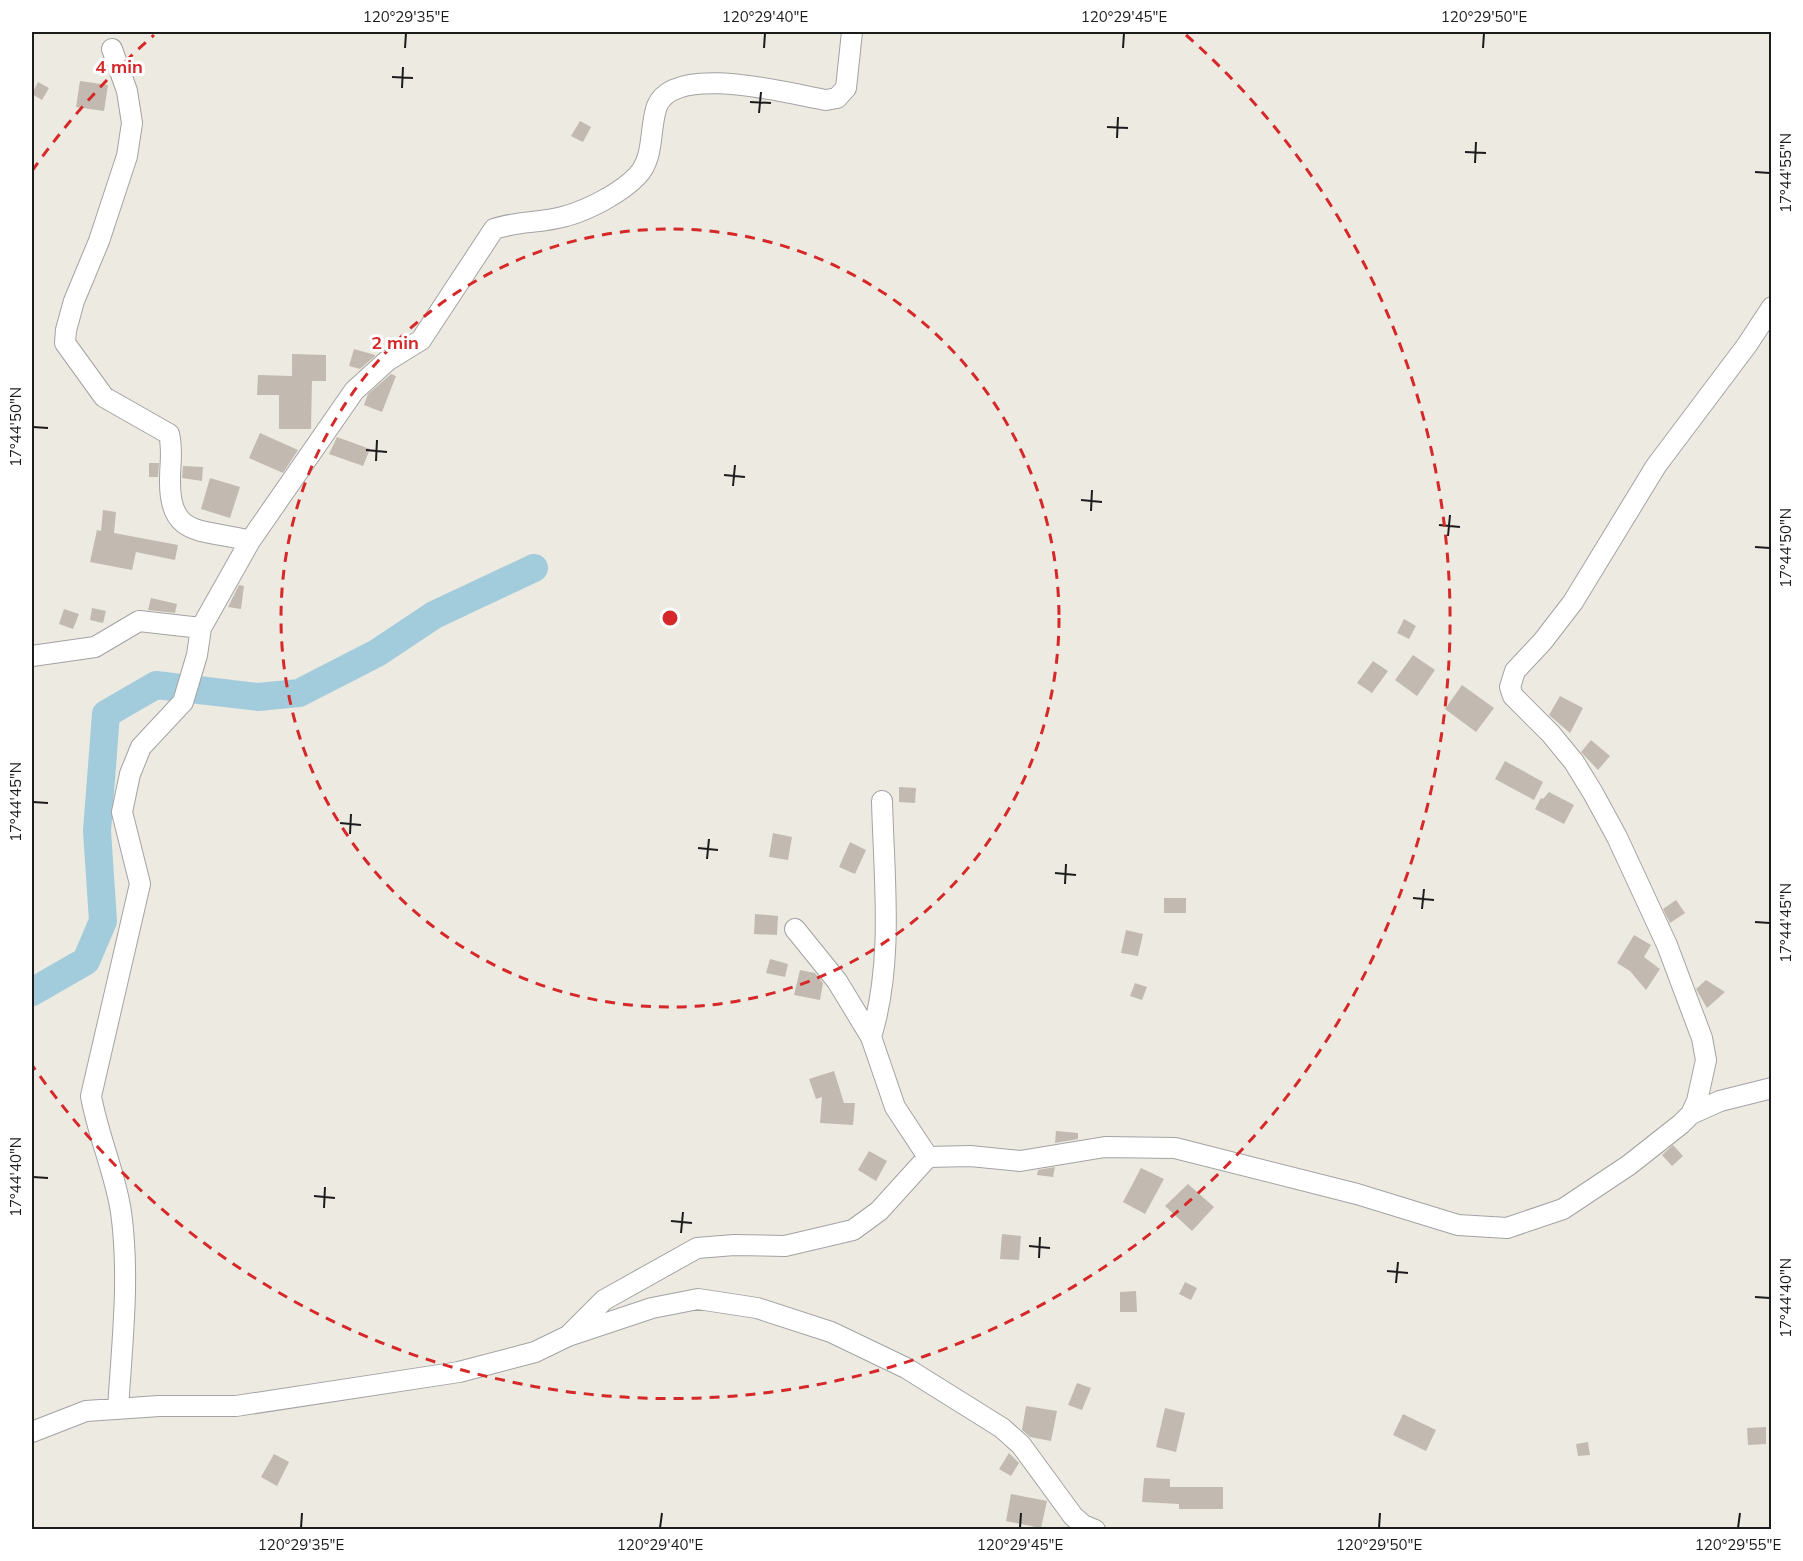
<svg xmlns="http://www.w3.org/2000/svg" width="1803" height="1561" viewBox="0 0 1803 1561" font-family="Mulish,sans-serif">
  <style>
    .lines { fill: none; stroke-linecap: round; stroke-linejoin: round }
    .river { stroke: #a2ccdb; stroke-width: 28 }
    .building { fill: #c2b9b1 }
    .street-casing { stroke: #a3a3a3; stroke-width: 22 }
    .street { stroke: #fff; stroke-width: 20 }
    .ticks { fill: none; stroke: #1c1c1c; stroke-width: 2 }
    .ring { fill: none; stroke: #d62828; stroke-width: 3; stroke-dasharray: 10 8 }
    .centre { fill: #d62828; stroke: #fff; stroke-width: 3 }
    .ring-label { font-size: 18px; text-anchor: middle; font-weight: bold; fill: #d62828; stroke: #fff; stroke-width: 6; stroke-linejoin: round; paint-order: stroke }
    .neatline { fill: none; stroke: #1c1c1c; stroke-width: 2 }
    .ticks-label { font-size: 15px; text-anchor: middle; fill: #1c1c1c }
  </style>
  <rect width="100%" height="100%" fill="#edeae2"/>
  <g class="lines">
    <path class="river" d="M32,992L86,961L103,921L97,831L106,714L156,685L258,697L299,693L377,653L434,615L534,568"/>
  </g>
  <path class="building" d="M80,81L108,85L104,111L76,107Z
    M38,82L49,88L42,100L32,94Z
    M580,121L591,127L583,142L571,136Z
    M354,349L375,355V356L360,369L349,366Z
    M292,354L326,355V381H312L311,429H279V395H257L258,375L292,376Z
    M391,374L396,376L382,412L364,405L368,394Z
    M260,433L298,450L283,473L249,458Z
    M337,437L370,449L363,466L329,454Z
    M149,463H159L158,477H149Z
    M183,466L203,467L202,481L182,478Z
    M210,478L240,487L230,518L201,509Z
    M103,510L116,512L114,533L178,545L175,560L136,552L132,570L90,562L97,530L101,531Z
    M239,585L244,586L241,609L228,607Z
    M151,598L177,604L175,613L148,610Z
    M92,608L106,611L103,623L90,620Z
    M64,609L79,614L73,629L59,624Z
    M1404,619L1416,626L1409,639L1397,633Z
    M1413,655L1435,670L1417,696L1395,680Z
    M1373,661L1388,671L1372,693L1357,683Z
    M1462,685L1494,708L1476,732L1445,709Z
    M1560,696L1583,708L1570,733L1549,715Z
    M1591,740L1610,756L1598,770L1581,752Z
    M1505,761L1543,782L1534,800L1495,779Z
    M899,787L916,788L915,803L899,802Z
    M1549,792L1574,805L1564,824L1535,809L1541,798L1543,799Z
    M773,833L792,837L788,860L769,857Z
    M850,842L866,850L855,874L839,867Z
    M1164,898H1186V913H1164Z
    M1676,900L1685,913L1670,923L1663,909Z
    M755,914L778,916L777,935L754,934Z
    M1126,930L1143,934L1138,956L1121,953Z
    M1634,935L1651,945L1644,957L1660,969L1646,990L1630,971L1617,963Z
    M770,959L788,964L785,977L766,973Z
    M800,970L815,973L823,983L820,1000L794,995Z
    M1706,980L1725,992L1707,1008L1696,989Z
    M1135,983L1147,987L1142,1000L1130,996Z
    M834,1071L844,1103H855L853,1125L820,1123L822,1097L816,1099L809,1079Z
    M1056,1131L1078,1133V1139L1055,1143Z
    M1673,1145L1683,1156L1672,1166L1662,1155Z
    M869,1151L887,1161L876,1181L858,1170Z
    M1055,1167L1053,1177L1037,1175L1038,1170Z
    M1141,1168L1164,1179L1145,1214L1123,1202Z
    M1188,1184L1214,1207L1192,1231L1165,1206Z
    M1002,1234L1021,1236L1019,1260L1000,1259Z
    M1185,1282L1197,1288L1191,1300L1179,1294Z
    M1136,1291L1137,1312H1120V1292Z
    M1077,1383L1091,1388L1082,1410L1068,1405Z
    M1026,1406L1057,1411L1051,1441L1030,1437L1022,1430Z
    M1165,1408L1185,1413L1176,1452L1156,1447Z
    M1403,1414L1436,1430L1426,1451L1393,1435Z
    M1766,1427V1444L1748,1445L1747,1428Z
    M1588,1442L1590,1455L1578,1456L1576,1444Z
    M1009,1453L1019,1463L1011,1476L999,1469Z
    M274,1454L289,1462L277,1486L261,1477Z
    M1144,1478L1170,1479V1487H1223V1509H1179V1504L1142,1502Z
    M1011,1494L1047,1501L1041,1528L1006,1521Z"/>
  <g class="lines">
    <defs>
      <path id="street" d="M112,49L127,91L132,123L127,156L99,241L74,301L66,330L65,343L104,397L169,434C173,450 170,463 170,480C169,540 204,528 250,541
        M32,656L95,647L139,621L201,628
        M795,929L837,981L871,1037L895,1107L928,1157
        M871,1037C894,962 884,879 882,801
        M1691,1114L1720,1101L1772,1088
        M571,1335L652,1308L698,1299L757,1308L831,1332L906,1368L1002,1428L1021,1445L1073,1516L1083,1525L1095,1530
        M118,1409C122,1343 130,1277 121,1212C115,1172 98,1136 91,1096L140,884L122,812L130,774L141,747L183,702L197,655L201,628L250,541L354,391L387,361L421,340L494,229C517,221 543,223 566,216C588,210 621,193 637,176C655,158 649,128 657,106C675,62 790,94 826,100L837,98L846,88L852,32
        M32,1432L86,1411L159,1406H236L459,1372L535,1352L568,1336L604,1300L697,1248L734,1245L785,1246L853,1230L879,1211L928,1157L970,1156L1020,1161L1105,1147L1175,1148L1357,1194L1458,1225L1507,1228L1563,1209L1629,1165L1681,1124L1691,1114L1697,1101L1706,1060L1702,1038L1667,945L1617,837L1593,793L1574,762L1551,734L1513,696L1510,687L1515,671L1543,641L1573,602L1656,466L1747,345L1772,307"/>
    </defs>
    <use href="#street" class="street-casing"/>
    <use href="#street" class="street"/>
  </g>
  <path class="ticks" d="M405,48L406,33M764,48L765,33M1123,48L1124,33M1483,48L1484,33M392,77L413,78M402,88L403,67M750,102L771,103M759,113L761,92M1107,127L1128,128M1117,138L1118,117M1465,152L1486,153M1475,163L1476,142M1755,172L1770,173M33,427L48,428M366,450L387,452M376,461L377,440M724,475L745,477M733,486L735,465M1081,500L1102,502M1091,511L1092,490M1439,525L1460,527M1448,536L1450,515M1755,547L1770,548M33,802L48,803M340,823L361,825M350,834L351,814M698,848L718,850M707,859L709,839M1055,873L1076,875M1065,884L1066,864M1413,898L1434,900M1422,909L1424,889M1755,922L1770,923M33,1177L48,1178M314,1196L335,1198M324,1208L325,1187M671,1221L692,1223M681,1233L683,1212M1029,1246L1050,1248M1039,1258L1040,1237M1387,1271L1408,1273M1396,1283L1398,1262M1755,1297L1770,1298M301,1528L302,1513M660,1528L662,1513M1020,1528L1021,1513M1379,1528L1380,1513M1738,1528L1740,1513"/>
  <g class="ring">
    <circle cx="670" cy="618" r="389"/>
    <path d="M32 171A779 779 0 0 1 154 35M1186 35A779 779 0 1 1 32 1065"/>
  </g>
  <circle cx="670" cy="618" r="9" class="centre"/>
  <g class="ring-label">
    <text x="119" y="73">4 min</text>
    <text x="395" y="349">2 min</text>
  </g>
  <rect width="1803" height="1561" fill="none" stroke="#ffffff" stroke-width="66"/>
  <rect x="33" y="33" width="1737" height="1495" class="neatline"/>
  <g class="ticks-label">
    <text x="406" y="22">120°29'35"E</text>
    <text x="765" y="22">120°29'40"E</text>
    <text x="1124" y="22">120°29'45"E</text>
    <text x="1484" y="22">120°29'50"E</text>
    <text transform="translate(1786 173) rotate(-90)" y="5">17°44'55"N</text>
    <text transform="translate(16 427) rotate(-90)" y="5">17°44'50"N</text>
    <text transform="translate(1786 548) rotate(-90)" y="5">17°44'50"N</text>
    <text transform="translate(16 802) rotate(-90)" y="5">17°44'45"N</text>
    <text transform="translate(1786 923) rotate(-90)" y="5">17°44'45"N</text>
    <text transform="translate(16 1177) rotate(-90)" y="5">17°44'40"N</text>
    <text transform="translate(1786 1298) rotate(-90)" y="5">17°44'40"N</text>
    <text x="301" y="1550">120°29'35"E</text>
    <text x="660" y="1550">120°29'40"E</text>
    <text x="1020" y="1550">120°29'45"E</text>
    <text x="1379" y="1550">120°29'50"E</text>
    <text x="1738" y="1550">120°29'55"E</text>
  </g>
</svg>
